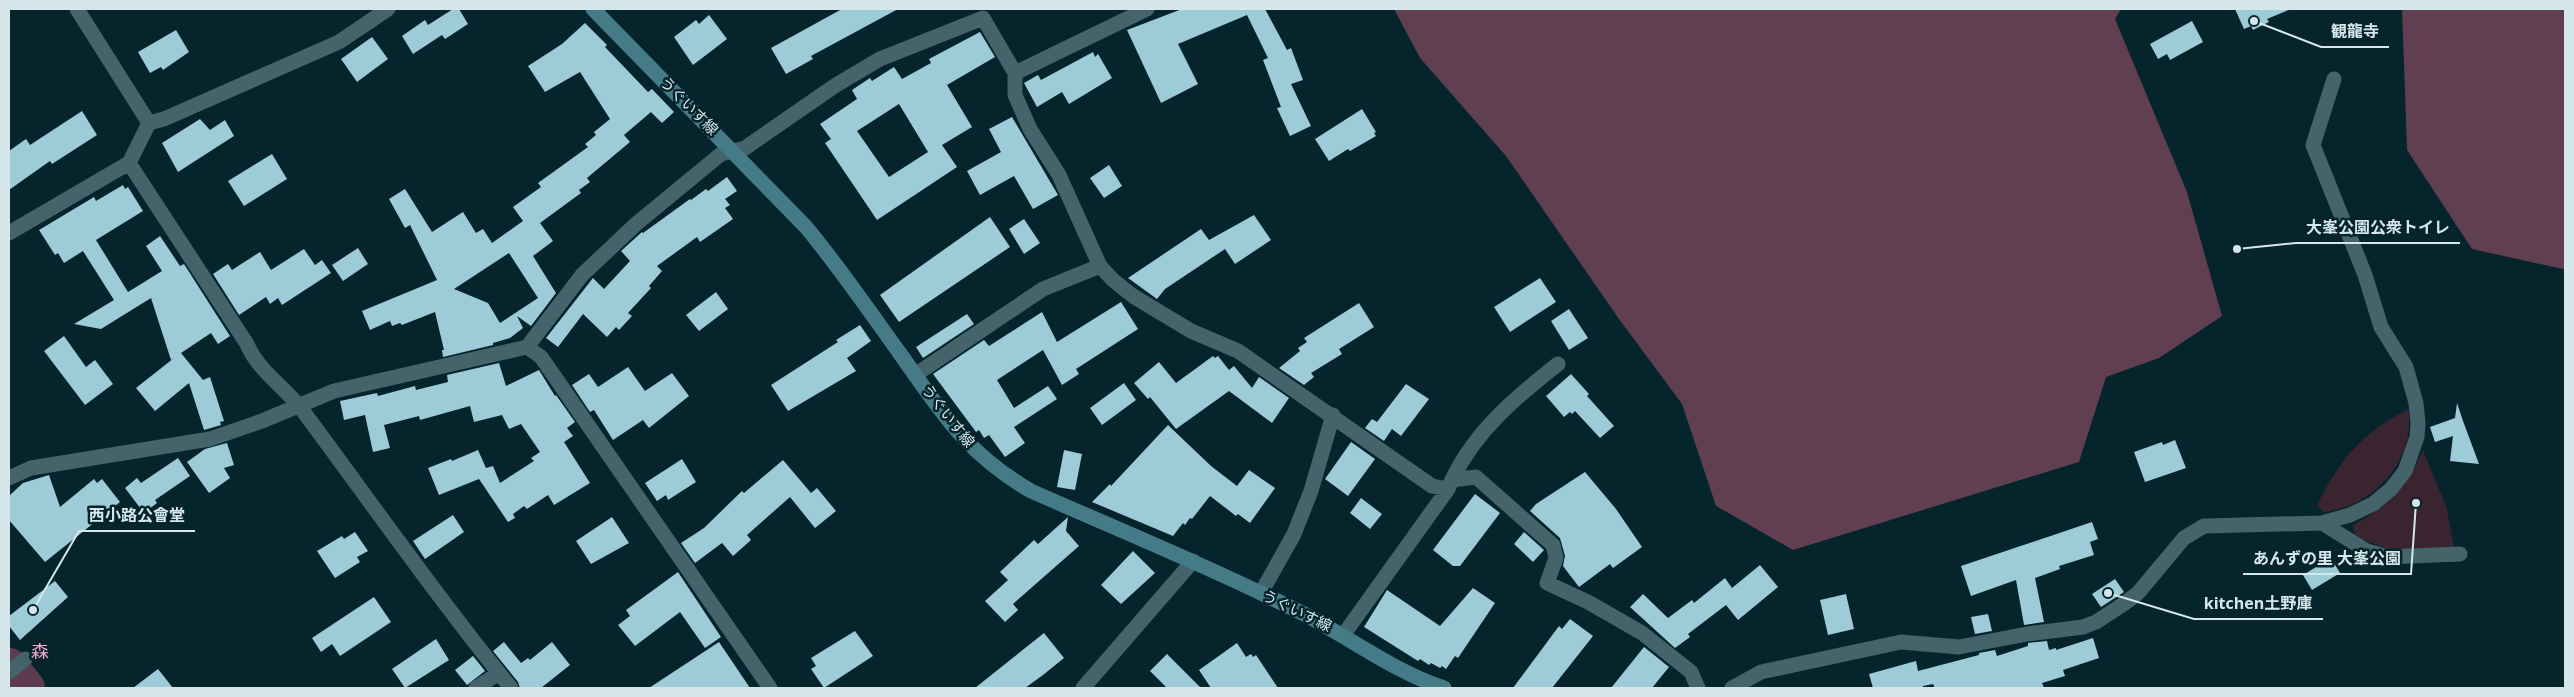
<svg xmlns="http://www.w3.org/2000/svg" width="2574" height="697" viewBox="0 0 2574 697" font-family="'Open Sans','Noto Sans JP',sans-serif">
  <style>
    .green { fill: #3a2430 }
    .forest { fill: #5f3f50 }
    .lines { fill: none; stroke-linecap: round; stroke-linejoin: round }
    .river { stroke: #5c3c4e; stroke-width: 38 }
    .building { fill: #9dccd8; fill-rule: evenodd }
    .street { stroke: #44636a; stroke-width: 15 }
    .secondary { stroke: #457b87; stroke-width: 15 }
    .labels { text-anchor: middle; stroke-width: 5; stroke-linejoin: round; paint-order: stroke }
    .street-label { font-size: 15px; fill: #d6e7eb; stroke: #05242b }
    .quarter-label { font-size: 18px; fill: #f7add5; stroke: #05242b }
    .leader { fill: none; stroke: #d6e7eb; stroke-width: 2 }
    .callout-dot { fill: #d6e7eb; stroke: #05242b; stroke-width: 2 }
    .callout-label { font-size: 16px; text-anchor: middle; font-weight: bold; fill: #d6e7eb; stroke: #05242b; stroke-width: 5; stroke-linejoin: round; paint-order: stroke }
  </style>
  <rect width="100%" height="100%" fill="#05242b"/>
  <path class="green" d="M2408,409C2417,459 2373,507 2324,512L2317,505C2341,458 2361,434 2408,409Z
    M2423,450L2447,509L2454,548L2389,550L2355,536L2353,525C2388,507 2407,486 2423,450Z"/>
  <path class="forest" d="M1394,9H2121L2115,19L2187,192L2222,316L2159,358L2106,377L2079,462L1793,550L1716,506L1682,404L1619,319L1506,156L1420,58Z
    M2402,9H2565V272L2563,269L2472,249L2407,150Z"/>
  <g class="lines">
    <path class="river" d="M9,667L26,688"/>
  </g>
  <path class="building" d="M453,9H459L468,24L445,39L442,35L413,54L402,36L425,20L428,25Z
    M842,9H898L811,56L813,59L786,74L771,48Z
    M1182,9H1265L1287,50L1291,48L1303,80L1291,84L1311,126L1290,136L1277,108L1281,107L1263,60L1268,58L1247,15L1178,44L1198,84L1161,103L1127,30Z
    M2235,9H2291L2267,19L2269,22L2253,30L2251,26L2244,29Z
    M709,15L727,39L693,65L674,37L696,20L699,24Z
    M2192,21L2203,42L2170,60L2167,54L2158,59L2150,44Z
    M585,23L607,45L605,47L648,92L652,89L674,112L662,123L651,112L624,135L630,142L587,178L590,182L579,190L581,193L540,223L553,241L533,256L556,293L531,326L517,316L523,328L510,338L493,343V345L443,357L442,350H444L435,312L402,325L400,323L392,326L390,321L370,330L362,311L437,280L410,225L405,228L389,199L405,189L432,232L463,212L476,233L483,229L492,243L523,221L513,207L541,187L538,183L588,147L585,144L596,135L594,132L610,119L580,72L545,92L528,66L562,44ZM509,253L538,298L500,323L488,303L454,289Z
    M176,30L189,52L163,70L161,67L150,73L138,52Z
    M980,32L995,57L947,85L972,127L942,145L957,167L877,220L825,143L831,139L820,124L857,99L852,90L870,78L872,81L894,67L902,79L931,63L929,59ZM899,104L928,152L889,177L857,131Z
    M372,37L388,59L357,82L341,59Z
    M1093,52L1095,57L1098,54L1112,78L1069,104L1062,92L1037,107L1024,83L1038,75L1041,80Z
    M1362,109L1376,132L1374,133L1376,136L1350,151L1348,149L1329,161L1315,139Z
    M82,111L97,135L52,164L50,161L9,190V151L26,139L30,145Z
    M1012,117L1058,195L1033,209L1014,176L980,195L967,171L1001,152L989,129Z
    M200,119L210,130L225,120L234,136L178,172L162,143Z
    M272,154L287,179L244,206L228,181Z
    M1109,165L1122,186L1104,198L1090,178Z
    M727,177L737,191L725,199L730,205L725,208L733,219L700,242L697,237L657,266L662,271L649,286L651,288L628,313L632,316L619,330L616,327L607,337L583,314L558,347L546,338L593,278L604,289L630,261L621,251L642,232L643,233L690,199L691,200L706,189L708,191Z
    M123,185L125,189L128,187L143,211L96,240L128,292L162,271L146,246L160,236L180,266L184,264L230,336L218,344L211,333L181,353L203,380L210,377L224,421L220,422L221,425L204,430L189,383L155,411L136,388L174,358L171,360L151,298L101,329L74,324L114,300L83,251L64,263L58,253L55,255L39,230L94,197L96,201Z
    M1254,215L1271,240L1235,264L1225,249L1165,289L1157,299L1128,278L1201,229L1209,240Z
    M990,217L1010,247L899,322L880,295Z
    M1024,219L1040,243L1024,254L1009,229Z
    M358,248L368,264L343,281L332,265Z
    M304,249L315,265L322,260L331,273L282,305L278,298L270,304L266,297L239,315L213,274L228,264L232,270L260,252L271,270Z
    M1540,278L1556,302L1510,332L1494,307Z
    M716,292L728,309L699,331L686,315Z
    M1121,302L1138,329L1076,369L1079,374L1062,385L1043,350L997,380L1014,408L1048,386L1057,399L1014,427L1025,443L1005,457L989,435L984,438L979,430L976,432L933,374L984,340L989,346L1042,312L1057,342Z
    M1359,303L1374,327L1339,349L1342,354L1311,373L1314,377L1304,385L1279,368L1300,351L1298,348L1307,342L1304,338Z
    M1569,309L1588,338L1569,350L1551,321Z
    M967,314L974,324L923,358L916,347Z
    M860,325L871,341L847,358L856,371L788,411L771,385L838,342L836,340Z
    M64,336L86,367L95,360L113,384L85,405L44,351Z
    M1213,356L1215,358L1218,356L1229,370L1234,366L1252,388L1259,377L1289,398L1272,423L1229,391L1176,429L1150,397L1148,399L1134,383L1159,362L1176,383Z
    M499,363L506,386L539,370L555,396L556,395L575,422L567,428L573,436L564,442L590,483L554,505L548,495L527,509L524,506L513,514L515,518L508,522L479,479L439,495L428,468L451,459L452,461L478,450L486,468L493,466L500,483L534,461L531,458L540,452L521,424L509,429L502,415L474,422L470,406L420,420L419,416L384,425L390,448L373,452L365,415L344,420L340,401L377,393L378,396L415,386L416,390L448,382L447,375Z
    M628,367L645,391L672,373L689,396L649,428L643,420L613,440L594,410L590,412L572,385L589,374L598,387Z
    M1571,374L1589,394L1587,396L1614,426L1600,438L1575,411L1572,414L1570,412L1564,417L1546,396Z
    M1124,383L1136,400L1102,425L1090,408Z
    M1406,384L1429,399L1401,436L1392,429L1384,441L1365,428L1372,419L1377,422Z
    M2457,403L2463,421L2479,464L2450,461L2453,436L2435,442L2430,427L2455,418Z
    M1168,425L1211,466L1237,486L1249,470L1275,488L1250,523L1238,514L1236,516L1210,496L1192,519L1190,518L1185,525L1183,523L1173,536L1092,502L1110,484L1111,486Z
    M2175,440L2186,468L2145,482L2134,452L2162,442L2163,445Z
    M1351,442L1375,459L1348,496L1325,479Z
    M227,443L234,465L224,468L230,478L209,493L187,462L205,449Z
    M1064,450L1082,454L1075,490L1057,487Z
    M178,458L190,476L155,500L157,503L144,513L125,488L137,478L141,483Z
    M682,459L696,482L668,500L666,495L657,501L645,483Z
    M783,460L811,493L817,488L836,511L815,528L790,497L747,535L751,540L733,556L722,543L695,563L681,543L704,528L742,491L744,493Z
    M1585,472L1616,509L1642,547L1613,568L1610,564L1579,587L1563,566L1565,556L1560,538L1530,511L1536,504Z
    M49,475L60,507L94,479L97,483L102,479L120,502L45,562L9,520V496L23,483Z
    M1475,494L1500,513L1460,566H1453L1433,550Z
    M1361,498L1382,514L1370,529L1350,513Z
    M453,515L464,532L425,559L413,541Z
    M612,517L629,543L591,564L576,541Z
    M1068,517L1066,531L1079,546L1013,604L1018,610L1005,622L985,601L1008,580L1000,572L1034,540L1038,544Z
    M2092,522L2098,539L2090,542L2094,555L2059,566L2060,569L2035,578L2044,622L2024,625L2016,580L1971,596L1961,566Z
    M355,532L368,551L357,557L360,562L335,578L317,551L342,536L344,539Z
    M1524,532L1544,550L1533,562L1514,544Z
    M1133,551L1155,573L1121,604L1101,585Z
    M2331,558L2340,573L2312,590L2303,575Z
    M1760,565L1778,587L1738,620L1726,605L1688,634L1690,637L1675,648L1630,607L1643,594L1668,618L1692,600L1694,603L1725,578L1732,588Z
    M678,572L721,637L705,648L680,612L635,646L618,625L630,616L626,610Z
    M2115,579L2124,592L2101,607L2092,594Z
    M55,581L68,597L20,640L9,626V616Z
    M1473,588L1495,603L1458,658L1455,656L1446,669L1442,666L1440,668L1431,663L1429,665L1420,659L1418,661L1364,627L1387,590L1440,626Z
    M1846,594L1854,629L1828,635L1820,600Z
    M374,597L391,622L340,656L332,644L321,652L312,638Z
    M1988,614L1992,631L1975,634L1971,617Z
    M1570,619L1593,636L1552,688H1513L1559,626L1562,629Z
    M855,631L873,656L824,688L811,669L816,666L811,658Z
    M1044,633L1064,658L1043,675L1025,688H975Z
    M2093,638L2099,658L2063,670L2065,676L2042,683L2044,688H1935L1933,684L1923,686V688H1873L1869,674L1916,661L1918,671L1979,655V653L1995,650L1997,656L2028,646V643L2047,641L2049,650L2056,648V650Z
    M436,639L449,660L405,688L392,669Z
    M504,642L521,663L528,658L530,660L552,642L570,665L541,688H520L518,682L493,651Z
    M719,642L750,688H649Z
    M1237,643L1246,657L1251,654L1253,657L1256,655L1278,688H1211L1199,670Z
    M1644,647L1669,667L1652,688H1611Z
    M1167,654L1201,688H1167L1150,671Z
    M473,656L485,671L467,685L455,670Z
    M158,669L173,688H133Z"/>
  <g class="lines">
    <path class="street" d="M1015,73L1147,9
      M149,123L164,119L339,42L388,9
      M129,163L247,344C257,369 283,386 300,407C370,501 437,597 511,688
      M9,233L129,163L149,123L77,9
      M527,347L541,357L770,688
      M915,375L1043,289L1100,266
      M9,478L31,468L210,439L262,421L334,391L527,347L582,275L636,224L721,154L745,148L836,85L880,59L983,18L1015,73V95L1030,129L1059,175L1100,266L1113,280L1133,296L1191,331L1238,351L1432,486L1448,489L1452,480L1476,477L1553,545L1556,558L1547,583L1588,602L1642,633L1691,672L1698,688
      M1452,480C1475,431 1516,397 1558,364
      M2322,523L2350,515L2373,504L2391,489L2405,471L2417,437L2418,423L2416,403L2406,367L2381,327L2365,275L2313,145L2334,79
      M1261,593L1294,534L1311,491L1333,415
      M1344,634L1448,489
      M9,672L25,659
      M476,688L499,673
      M1083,688L1193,561
      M1732,688L1761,672L1901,642L1959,647L2027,634L2083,627L2096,622L2125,603L2138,593L2184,538L2204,526L2322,523L2367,551L2387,557L2460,554"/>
    <path class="secondary" d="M593,9L806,227C840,268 870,312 901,355C942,413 967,454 1031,491C1122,531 1214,569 1304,614C1350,638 1395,672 1444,688"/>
  </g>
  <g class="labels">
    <g class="street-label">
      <text transform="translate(689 106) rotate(45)" y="5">うぐいす線</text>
      <text transform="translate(948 416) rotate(52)" y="5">うぐいす線</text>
      <text transform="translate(1297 611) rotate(26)" y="5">うぐいす線</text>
    </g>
    <g class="quarter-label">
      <text x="40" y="658">森</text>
    </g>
  </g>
  <path class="leader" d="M2254 21L2321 47H2389M2237 249L2296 243H2460M33 610L79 531H195M2416 503L2411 574H2243M2108 593L2194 619H2323"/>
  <g class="callout-dot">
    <circle cx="2254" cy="21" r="5"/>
    <circle cx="2237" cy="249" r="5"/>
    <circle cx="33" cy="610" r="5"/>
    <circle cx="2416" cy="503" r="5"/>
    <circle cx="2108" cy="593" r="5"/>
  </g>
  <g class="callout-label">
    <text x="2355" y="37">観龍寺</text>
    <text x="2378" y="233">大峯公園公衆トイレ</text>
    <text x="137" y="521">西小路公會堂</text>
    <text x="2327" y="564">あんずの里 大峯公園</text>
    <text x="2258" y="609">kitchen土野庫</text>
  </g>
  <rect width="2574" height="697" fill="none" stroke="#d6e7eb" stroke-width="20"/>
</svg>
